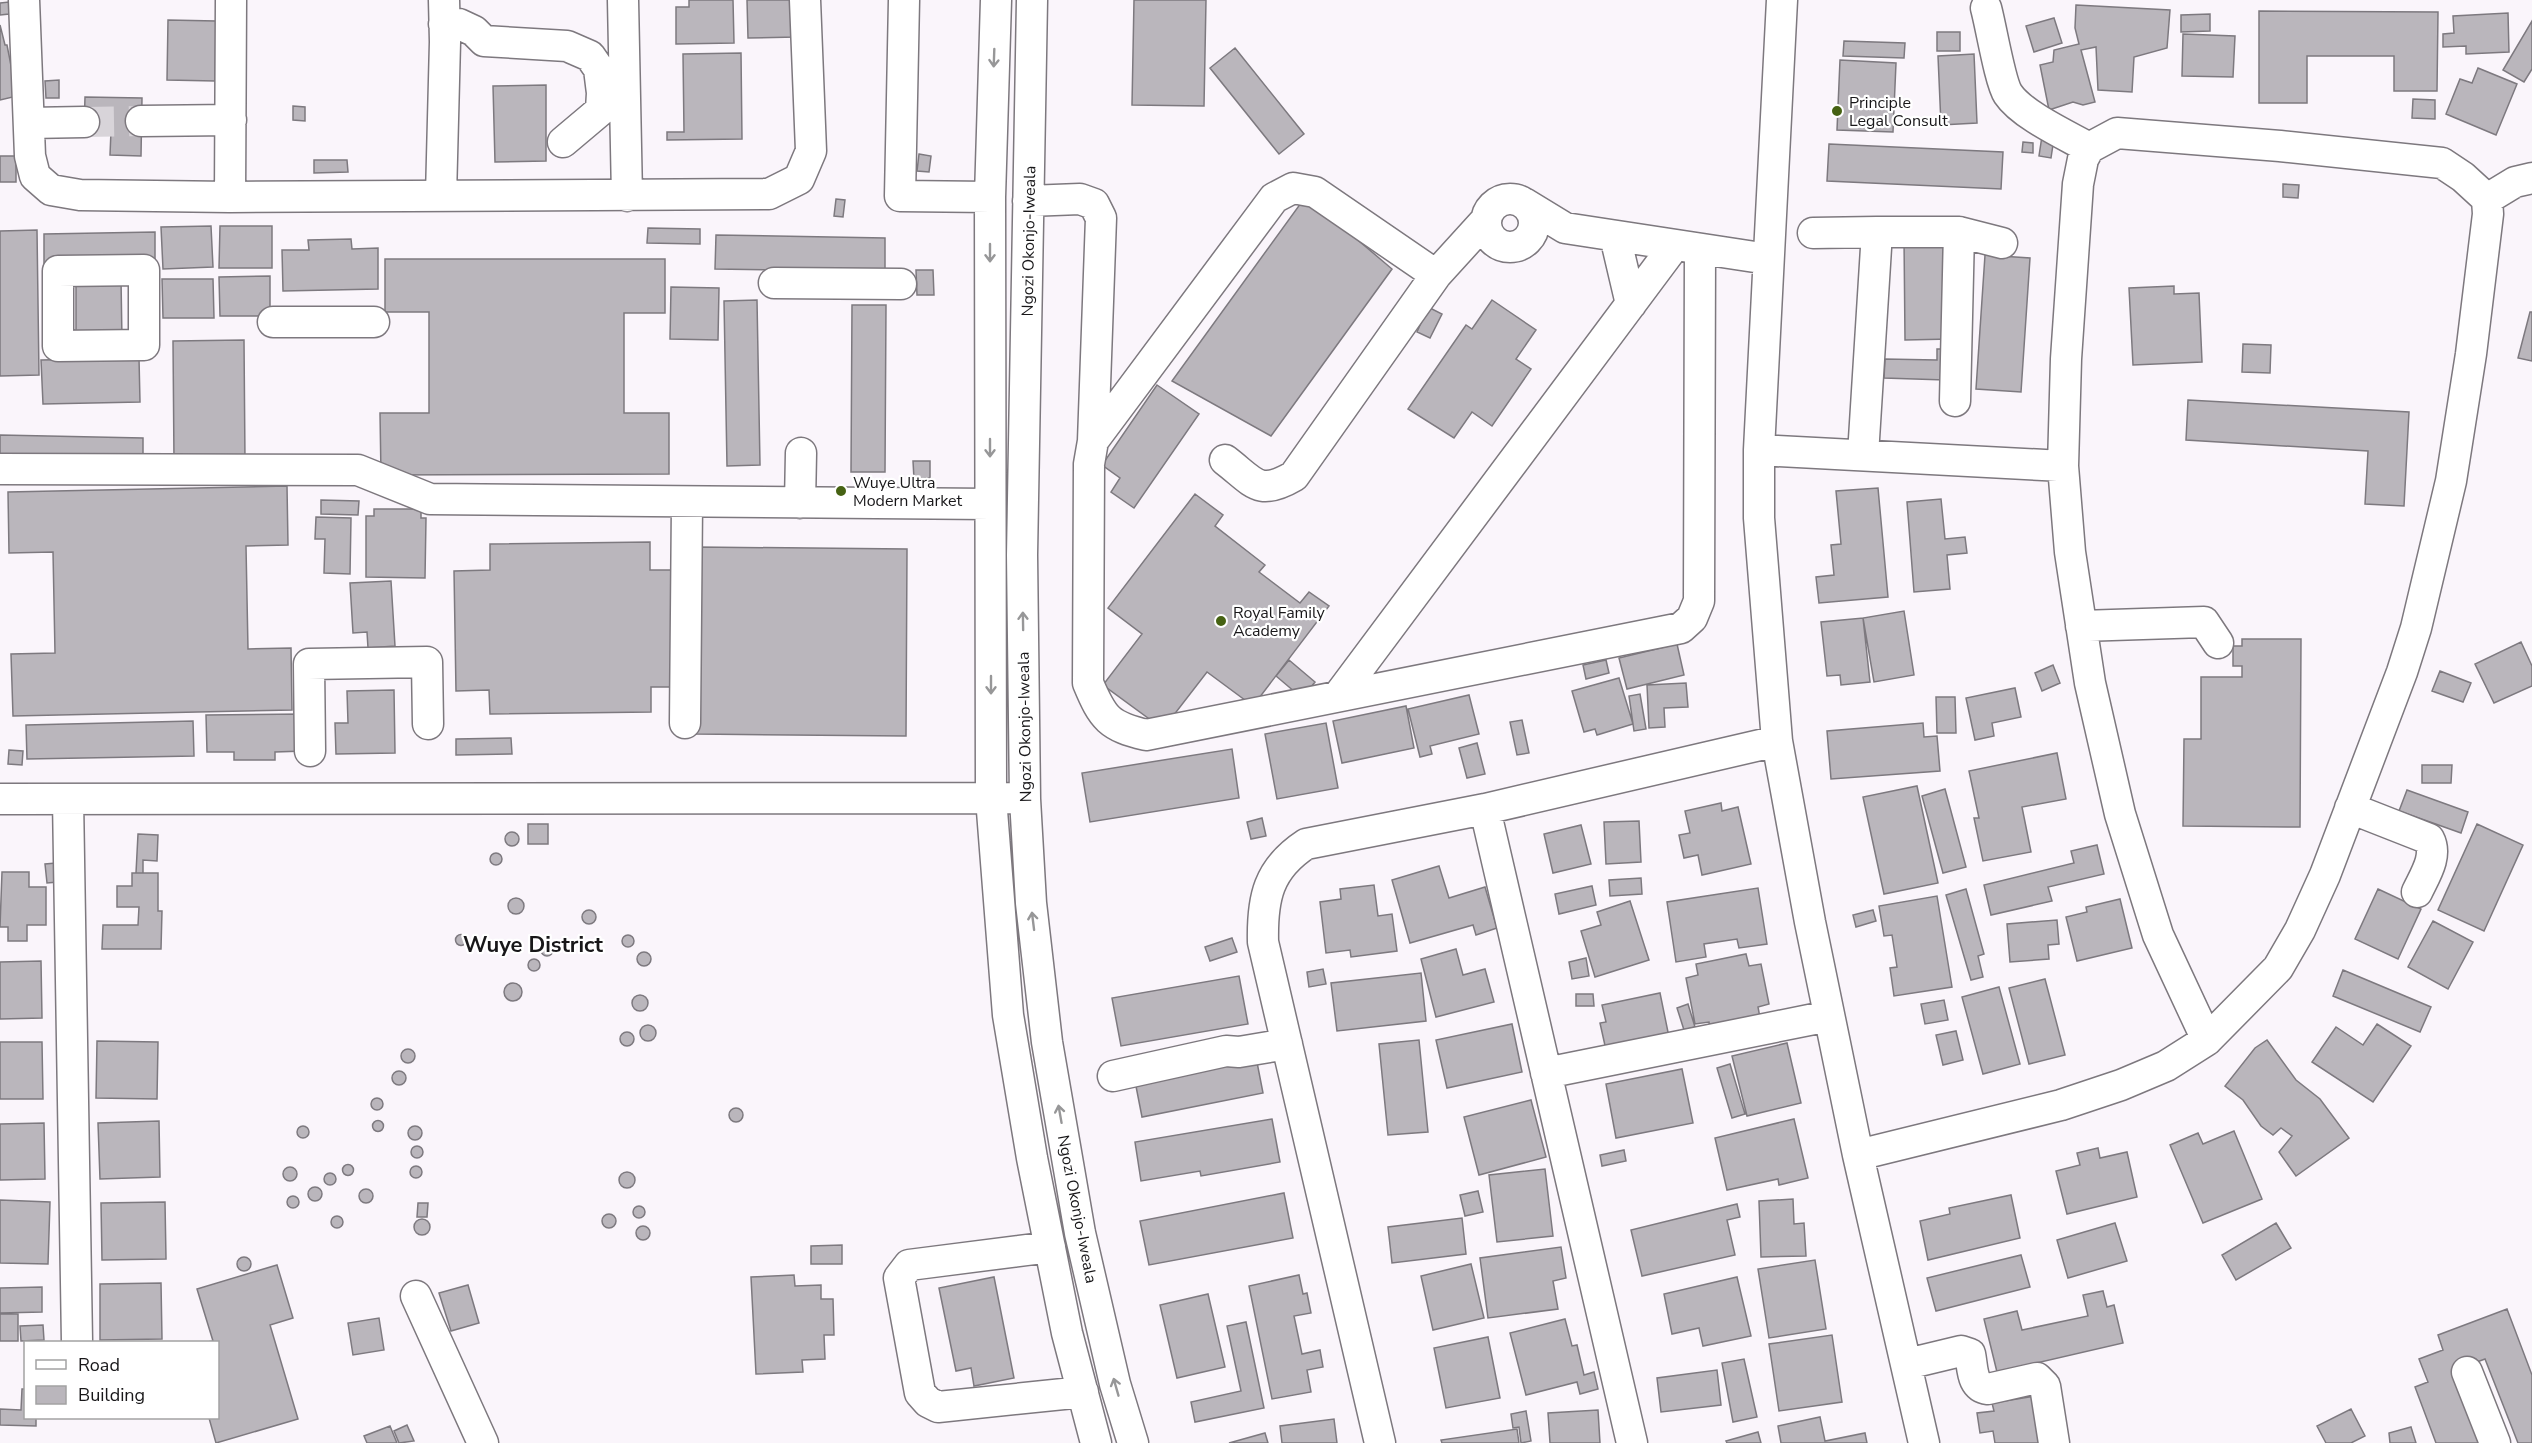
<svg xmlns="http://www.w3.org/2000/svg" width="2532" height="1443" viewBox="0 0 2532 1443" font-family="'Nunito Sans',sans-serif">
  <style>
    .building { fill: #bab6bc; stroke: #7d797f; stroke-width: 1.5 }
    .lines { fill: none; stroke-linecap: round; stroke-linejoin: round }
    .minor-tunnel { stroke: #d8d4d9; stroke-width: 30; stroke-dasharray: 30 15; stroke-linecap: butt }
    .minor-casing { stroke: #7d787e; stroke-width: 33 }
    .minor { stroke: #fff; stroke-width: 30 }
    .oneway { stroke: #979798 }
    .poi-dot { fill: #466213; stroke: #fff; stroke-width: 2 }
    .labels { text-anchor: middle; stroke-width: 4.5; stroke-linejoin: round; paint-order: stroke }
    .poi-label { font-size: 16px; fill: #181719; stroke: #fff; text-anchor: start }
    .street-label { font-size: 16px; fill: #181719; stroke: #fff }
    .district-label { font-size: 22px; font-weight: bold; fill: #181719; stroke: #fff }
  </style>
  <rect width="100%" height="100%" fill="#faf5fb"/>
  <path class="building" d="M689,0H733L734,43L676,44V7H689Z
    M747,0H795L796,37L748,38Z
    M1134,0H1206L1204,106L1132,105Z
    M9,2V14L0,15V3Z
    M2076,5L2170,10L2167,48L2134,57L2132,92L2098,90L2096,47L2081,50L2095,102L2083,105L2073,102L2049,110L2040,65L2053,62L2054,50L2079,44L2075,28Z
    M2259,11L2438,12L2437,91H2394V56H2307V103H2259Z
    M2508,13L2509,52L2466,54V46L2443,47V34L2454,33L2453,16Z
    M2210,14V31L2181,32V15Z
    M2054,18L2062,43L2034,52L2026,26Z
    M168,20L216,21L215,81L167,80Z
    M2532,21V69L2524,82L2503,70Z
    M0,25L5,45H7L17,96L0,100Z
    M1937,32H1960V51H1937Z
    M2183,34L2235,36L2233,77L2182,76Z
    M1844,41L1905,43L1904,58L1843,56Z
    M1235,48L1304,134L1279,154L1210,68Z
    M741,53L742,139L667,140V132H684L683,54Z
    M1974,54L1977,123L1941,125L1938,56Z
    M1840,60L1896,63L1893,132L1837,130Z
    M2478,68L2517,84L2496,135L2446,114L2460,79L2472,83Z
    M59,80V98H46L45,81Z
    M546,85V161L495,162L493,86Z
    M85,97L142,98L141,156L110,155L111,131L84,130Z
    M2413,99L2435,100V119L2412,118Z
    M293,106L305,107V121L293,120Z
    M2042,136L2054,138L2051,158L2039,156Z
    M2023,142L2033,143V153L2022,152Z
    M1829,144L2003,152L2001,189L1827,181Z
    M919,154L931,156L929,172L917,171Z
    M0,156H16V182H0Z
    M314,160H347L348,172L314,173Z
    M2283,184L2299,185L2298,198L2283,197Z
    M1306,196L1392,269L1271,436L1172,381Z
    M836,199L845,200L843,217L834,216Z
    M211,226L213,267L163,269L161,227Z
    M220,226H272V268H219Z
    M648,228L700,229V244L647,243Z
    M37,230L39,375L0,376V231Z
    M155,232V263L44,264V234Z
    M716,235L885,238V272L715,269Z
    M1904,238H1950L1951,339L1905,340Z
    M351,239L352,249L378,248V289L283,291L282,250H309L308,240Z
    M1985,255L2030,258L2021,392L1976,389Z
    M385,259H665V313H624V413H669V474L381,475L380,413H429V312H385Z
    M916,270H933L934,295H917Z
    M270,276V316H220L219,277Z
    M76,279H121L122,340H76Z
    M162,279H213L214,318H163Z
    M2174,286V294L2199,293L2202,362L2133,365L2129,288Z
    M671,287L719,288L718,340L670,339Z
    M757,300L760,465L727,466L724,301Z
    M1492,300L1536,330L1516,359L1531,369L1492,426L1472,412L1454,438L1408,409L1466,325L1472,329Z
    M852,305H886L885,472H851Z
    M1428,307L1442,314L1430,338L1417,332Z
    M2530,312H2532V361L2518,358Z
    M244,340L245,461H174L173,341Z
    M2243,344L2271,345L2270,373L2242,372Z
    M1937,349H1945V380L1884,378L1885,359L1937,360Z
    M139,358L140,402L43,404L41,360Z
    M1157,385L1199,414L1134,508L1111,492L1120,478L1102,465Z
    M2188,400L2409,412L2404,506L2365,504L2368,451L2186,440Z
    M0,435L143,438V462L0,459Z
    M913,461H930V478L914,479Z
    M287,486L288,545L246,546L248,649L291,648L292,710L13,716L11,654L55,653L53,552L9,553L8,492Z
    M1878,488L1888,597L1819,603L1816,577L1834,575L1831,545L1841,544L1836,491Z
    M1195,494L1223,515L1215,526L1265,565L1259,572L1300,603L1309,592L1329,606L1253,706L1207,672L1163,729L1103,685L1142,634L1108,608Z
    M1941,499L1945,539L1965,537L1967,553L1947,555L1950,589L1914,592L1907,502Z
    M321,500L359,501L358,515L321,514Z
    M374,509H421V518H426L425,578L366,577V516H374Z
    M316,517L351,518L350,574L324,573L325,539H315Z
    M650,542V570H677L679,687H651V712L490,714L489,690L456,691L454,571L490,570V544Z
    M697,547L907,549L906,736L696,734Z
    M391,581L395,646L368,648L367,632L353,633L350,583Z
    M1904,611L1914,675L1874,682L1863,618Z
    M1863,618L1870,682L1841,685L1840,675L1827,676L1821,622Z
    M2242,639H2301L2300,827L2183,826L2184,739H2201V677H2242V666H2233V646H2242Z
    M2521,642L2532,666V686L2494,703L2475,664Z
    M1677,644L1684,675L1627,689L1619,658Z
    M1289,660L1315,682L1302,698L1276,676Z
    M1606,660L1609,673L1586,679L1583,665Z
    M2053,665L2060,683L2042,691L2035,673Z
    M2440,671L2471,683L2463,702L2432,691Z
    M1619,678L1633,724L1597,735L1595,729L1584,732L1572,691Z
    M1686,683L1688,707L1664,708L1665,727L1649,728L1647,685Z
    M2015,688L2021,717L1992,723L1994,736L1975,740L1966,698Z
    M394,690L395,753L336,754L335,723H348L347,691Z
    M1640,694L1646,729L1634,731L1629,696Z
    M1469,695L1479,734L1430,746L1432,754L1420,757L1408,709Z
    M1936,697H1955L1956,733H1937Z
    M1406,706L1414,748L1342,763L1333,721Z
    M304,714V751L275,752V760H234V752H207L206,715Z
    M1522,720L1529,753L1517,755L1510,722Z
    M193,721L194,756L27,759L26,725Z
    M1326,723L1338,788L1277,799L1265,734Z
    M1923,723L1924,737L1937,736L1940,771L1831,779L1827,731Z
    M511,738L512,754L456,755V739Z
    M1477,743L1485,774L1467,778L1459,748Z
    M1232,749L1239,798L1090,822L1082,773Z
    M9,750L23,751L22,765L8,764Z
    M2057,753L2066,799L2022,807L2031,852L1983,861L1974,818H1979L1969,771Z
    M2422,765H2452L2451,783H2422Z
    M1917,786L1938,883L1884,894L1863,797Z
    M1945,789L1966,867L1943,873L1922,796Z
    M2407,790L2468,812L2461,833L2399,811Z
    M1721,803L1722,811L1738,807L1751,864L1702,875L1698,855L1684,858L1679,835L1690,833L1685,811Z
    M1262,818L1266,836L1251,839L1247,822Z
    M1639,821L1641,862L1606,864L1604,822Z
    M528,824H548V844H528Z
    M2477,824L2523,845L2484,931L2438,910Z
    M1581,825L1591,864L1553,873L1544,834Z
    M505 839a7 7 0 1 1 14 0a7 7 0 1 1-14 0Z
    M138,834L158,835L157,861L143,860V873H136Z
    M2097,845L2104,874L2048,887L2052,901L1991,915L1984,885L2074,863L2071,851Z
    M490 859a6 6 0 1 1 12 0a6 6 0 1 1-12 0Z
    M56,863L58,882L47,883L45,864Z
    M1439,866L1449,898L1485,887L1497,928L1476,935L1473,925L1410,943L1392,880Z
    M2,872H29V887H46V925H27V941H8V927H0Z
    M132,873H158V911H162L161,949H102L103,925H138L139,907H117V886H132Z
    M1641,878L1642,894L1610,896L1609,880Z
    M1374,885L1378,916L1392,914L1397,951L1351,957L1350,950L1326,953L1320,902L1341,899L1340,889Z
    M1592,886L1596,905L1559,914L1555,894Z
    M1758,888L1767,944L1739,948L1737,939L1704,944L1706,957L1676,962L1667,902Z
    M1966,889L1984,954L1978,956L1983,977L1971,980L1946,895Z
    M2378,889L2421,909L2398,959L2355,939Z
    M1937,896L1952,987L1894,996L1890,968L1897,967L1892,935L1884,936L1879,906Z
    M508 906a8 8 0 1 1 16 0a8 8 0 1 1-16 0Z
    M2120,899L2132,948L2077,961L2066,917L2087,912L2086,907Z
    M1630,901L1649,960L1595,977L1581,931L1601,925L1597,912Z
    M582 917a7 7 0 1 1 14 0a7 7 0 1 1-14 0Z
    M1873,910L1876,921L1856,927L1853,915Z
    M2057,920L2059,944L2048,945L2049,959L2010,962L2007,924Z
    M2433,921L2473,942L2448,989L2408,967Z
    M455.5 940a5.5 5.5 0 1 1 11 0a5.5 5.5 0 1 1-11 0Z
    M622 941a6 6 0 1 1 12 0a6 6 0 1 1-12 0Z
    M1232,938L1237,952L1210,961L1205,947Z
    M541 950a6 6 0 1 1 12 0a6 6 0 1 1-12 0Z
    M1456,949L1463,975L1485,969L1494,1002L1436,1017L1421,959Z
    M637 959a7 7 0 1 1 14 0a7 7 0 1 1-14 0Z
    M1746,954L1749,966L1761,964L1769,1004L1758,1007L1761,1023L1711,1033L1709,1022L1695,1024L1686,978L1698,975L1696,964Z
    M1586,958L1589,976L1572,979L1569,962Z
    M528 965a6 6 0 1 1 12 0a6 6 0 1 1-12 0Z
    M41,961L42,1018L0,1019V962Z
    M1323,969L1326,984L1309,987L1307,972Z
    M2343,970L2431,1007L2420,1032L2333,996Z
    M1421,973L1426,1021L1337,1031L1331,983Z
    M1239,976L1248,1024L1121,1046L1112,998Z
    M2045,979L2065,1055L2029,1064L2009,988Z
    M504 992a9 9 0 1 1 18 0a9 9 0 1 1-18 0Z
    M1999,987L2020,1064L1983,1074L1962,997Z
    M1660,993L1669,1037L1606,1050L1600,1023L1606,1022L1602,1005Z
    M1576,994H1593L1594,1006H1576Z
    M632 1003a8 8 0 1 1 16 0a8 8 0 1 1-16 0Z
    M1944,1000L1948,1020L1925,1024L1921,1004Z
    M1688,1004L1695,1027L1684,1030L1677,1008Z
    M1512,1024L1522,1072L1447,1088L1436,1040Z
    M2377,1024L2411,1046L2373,1102L2312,1062L2336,1027L2363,1045Z
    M640 1033a8 8 0 1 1 16 0a8 8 0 1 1-16 0Z
    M1956,1031L1963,1060L1943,1065L1936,1035Z
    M620 1039a7 7 0 1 1 14 0a7 7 0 1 1-14 0Z
    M1419,1040L1428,1132L1388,1135L1379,1044Z
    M2267,1040L2296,1080L2320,1099L2349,1138L2296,1176L2279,1152L2292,1136L2281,1128L2273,1135L2261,1126L2243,1100L2225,1086L2255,1048Z
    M97,1041L158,1042L157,1099L96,1098Z
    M0,1042H42L43,1099H0Z
    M1787,1043L1801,1103L1747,1116L1732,1056Z
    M401 1056a7 7 0 1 1 14 0a7 7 0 1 1-14 0Z
    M1255,1052L1263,1093L1142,1117L1134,1076Z
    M1730,1064L1745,1114L1732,1118L1717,1068Z
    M1682,1069L1693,1123L1616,1138L1606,1084Z
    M392 1078a7 7 0 1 1 14 0a7 7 0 1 1-14 0Z
    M371 1104a6 6 0 1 1 12 0a6 6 0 1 1-12 0Z
    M1531,1100L1546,1157L1479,1175L1464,1117Z
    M729 1115a7 7 0 1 1 14 0a7 7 0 1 1-14 0Z
    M1272,1119L1280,1162L1201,1176L1200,1171L1141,1181L1135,1142Z
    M1794,1119L1808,1178L1779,1185L1778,1179L1727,1190L1715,1138Z
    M372.5 1126a5.5 5.5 0 1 1 11 0a5.5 5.5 0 1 1-11 0Z
    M159,1121L160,1177L100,1179L98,1123Z
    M44,1123L45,1179L0,1180V1124Z
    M297 1132a6 6 0 1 1 12 0a6 6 0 1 1-12 0Z
    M408 1133a7 7 0 1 1 14 0a7 7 0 1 1-14 0Z
    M2234,1131L2262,1199L2203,1223L2170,1145L2198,1133L2203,1144Z
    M411 1152a6 6 0 1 1 12 0a6 6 0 1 1-12 0Z
    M2098,1148L2100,1158L2127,1152L2137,1197L2067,1214L2056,1171L2080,1165L2077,1153Z
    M1624,1150L1626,1161L1602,1166L1600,1155Z
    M342.5 1170a5.5 5.5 0 1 1 11 0a5.5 5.5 0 1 1-11 0Z
    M410 1172a6 6 0 1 1 12 0a6 6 0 1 1-12 0Z
    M283 1174a7 7 0 1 1 14 0a7 7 0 1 1-14 0Z
    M1545,1169L1553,1236L1497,1242L1489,1175Z
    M619 1180a8 8 0 1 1 16 0a8 8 0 1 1-16 0Z
    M324 1179a6 6 0 1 1 12 0a6 6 0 1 1-12 0Z
    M308 1194a7 7 0 1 1 14 0a7 7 0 1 1-14 0Z
    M359 1196a7 7 0 1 1 14 0a7 7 0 1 1-14 0Z
    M1478,1191L1483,1212L1465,1216L1460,1195Z
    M1284,1193L1293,1238L1149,1265L1140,1221Z
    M2011,1195L2020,1238L1928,1260L1920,1221L1950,1214L1949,1208Z
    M287 1202a6 6 0 1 1 12 0a6 6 0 1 1-12 0Z
    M1793,1199L1794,1224L1804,1223L1806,1256L1761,1257L1759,1201Z
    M0,1200L50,1202L48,1264L0,1263Z
    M165,1202L166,1259L102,1260L101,1203Z
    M418,1203H428L427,1217H417Z
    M1737,1204L1740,1217L1727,1220L1735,1255L1642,1276L1631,1230Z
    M633 1212a6 6 0 1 1 12 0a6 6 0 1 1-12 0Z
    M602 1221a7 7 0 1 1 14 0a7 7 0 1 1-14 0Z
    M331 1222a6 6 0 1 1 12 0a6 6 0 1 1-12 0Z
    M1462,1218L1466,1254L1392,1263L1388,1227Z
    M414 1227a8 8 0 1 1 16 0a8 8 0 1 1-16 0Z
    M2115,1223L2127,1261L2068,1278L2057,1240Z
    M2276,1223L2291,1248L2236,1280L2222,1255Z
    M636 1233a7 7 0 1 1 14 0a7 7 0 1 1-14 0Z
    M842,1245V1264H811V1246Z
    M1561,1247L1566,1278L1553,1281L1558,1309L1488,1318L1480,1258Z
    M2021,1255L2030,1287L1936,1311L1927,1278Z
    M237 1264a7 7 0 1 1 14 0a7 7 0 1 1-14 0Z
    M1815,1260L1826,1329L1769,1338L1758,1269Z
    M1471,1264L1484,1318L1433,1330L1421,1276Z
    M277,1265L293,1318L270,1325L298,1419L216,1443L209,1418H218V1342H207L213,1341L197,1289Z
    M794,1275L795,1286L821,1285V1299H833L834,1335H824L825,1359L802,1360L803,1372L756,1374L751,1277Z
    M1299,1275L1303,1294L1307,1293L1311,1313L1294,1316L1302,1354L1320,1350L1323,1367L1307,1370L1311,1392L1272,1399L1249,1286Z
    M994,1277L1014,1378L974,1386L971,1368L956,1371L939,1288Z
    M1737,1277L1751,1336L1703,1346L1699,1328L1672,1334L1664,1294Z
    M161,1283L162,1339L100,1340V1284Z
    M468,1285L479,1323L451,1331L439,1293Z
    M42,1287V1312L0,1313V1288Z
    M2103,1291L2107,1307L2114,1305L2123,1343L1997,1372L1984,1319L2017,1311L2022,1330L2088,1316L2083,1295Z
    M1208,1294L1225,1367L1177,1378L1160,1305Z
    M2507,1309L2532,1375V1443H2518L2485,1359L2458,1369L2487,1443H2436L2415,1387L2428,1382L2419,1359L2443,1350L2438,1335Z
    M0,1314H18V1341H0Z
    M379,1318L384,1350L353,1355L348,1323Z
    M1565,1319L1572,1346L1577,1345L1584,1375L1594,1372L1598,1389L1580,1394L1577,1382L1526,1395L1510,1333Z
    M1246,1322L1264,1408L1195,1422L1191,1402L1241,1391L1227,1326Z
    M43,1325L44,1340L21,1341L20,1326Z
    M1832,1335L1842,1402L1779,1411L1769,1344Z
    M1488,1337L1500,1398L1446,1408L1434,1348Z
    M1744,1359L1757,1417L1733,1422L1722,1363Z
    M1717,1370L1721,1405L1661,1412L1657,1378Z
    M22,1389H26V1418H36V1426L0,1425V1409L21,1410Z
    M2035,1396L2042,1443H1995L1993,1431L1980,1433L1977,1413L1994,1411L1992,1403Z
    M2351,1409L2365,1436L2351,1443H2326L2317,1426Z
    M1598,1410L1600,1443H1550L1548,1413Z
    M1526,1411L1531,1441L1521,1443L1519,1427L1513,1428L1511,1414Z
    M1820,1417L1825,1441L1865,1433L1867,1443H1781L1778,1426Z
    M1334,1419L1337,1443H1282L1280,1426Z
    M407,1425L414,1441L399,1443L394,1431Z
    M390,1426L397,1443H367L364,1436Z
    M2411,1427L2416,1443H2390L2389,1433Z
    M1517,1429L1519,1443H1442L1441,1440Z
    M1758,1432L1761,1443H1727L1726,1441Z
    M1265,1433L1268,1443H1229Z"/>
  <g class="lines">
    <path class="minor-tunnel" d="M84,122L141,121"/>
    <defs>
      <path id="minor" d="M24,0L30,156L35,176L51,190L80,195L230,197L769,194L799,179L811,151L805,0
        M623,0L627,196
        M904,0L900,196L990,197
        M996,0L990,197L991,798L1008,1015L1032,1158L1067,1333L1096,1443
        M1032,0L1022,555L1025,799L1031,903L1047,1042L1080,1233L1115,1384L1133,1443
        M1782,0L1759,450V518L1777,741L1810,922L1858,1155L1924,1443
        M1986,8C1991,26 2000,82 2008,94C2022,115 2066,135 2089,148
        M444,24H459L474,31L484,41L567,46L590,56L599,69L602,93L601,110L563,142
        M141,121L231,120
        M29,123L84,122
        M441,196L445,42L444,0
        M230,197L231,0
        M1486 223a24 24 0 1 1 48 0a24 24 0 1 1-48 0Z
        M2487,199L2515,182L2532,178
        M1028,201L1080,199L1094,204L1101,218L1093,441
        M1524,203L1565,228L1768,259
        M1877,232H1959L2002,243
        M1813,233L1877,232L1863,455
        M1615,236L1631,304
        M144,270V345L58,346V271Z
        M1436,275L1315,192L1293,188L1274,198L1093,441L1089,464L1088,683C1103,719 1109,726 1146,735L1681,628L1692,618L1699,601L1700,250
        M774,283L901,284
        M273,322H374
        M1955,401L1959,232
        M1759,450L2063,466
        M1225,460C1254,482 1258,497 1294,476L1436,275L1485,221
        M0,469L358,470L430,499L990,504
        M800,503L801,453
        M2081,626L2204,622L2218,643
        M1339,695L1674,246
        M685,723L687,503
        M310,751L309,664L427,662L428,724
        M0,799L1011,798
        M68,799L77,1342
        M2350,808L2429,839C2438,856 2425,875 2417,892
        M1485,809L1632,1443
        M1546,1073L1829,1016
        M1113,1076L1226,1051L1239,1052L1287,1044
        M1858,1155L2061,1105L2121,1085L2166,1066L2207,1040L2278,968L2300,930L2325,875L2402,672L2416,628L2451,481L2471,354L2488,214L2487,199L2463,177L2442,163L2280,146L2117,133L2089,148L2083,159L2078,184L2066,359L2063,466L2070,552L2090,683L2120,814L2158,935L2207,1040
        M1050,1247L909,1265L899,1278L920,1393L928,1402L938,1407L1083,1392
        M416,1296L483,1443
        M1907,1364L1961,1351L1970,1354C1973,1368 1971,1387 1988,1389L2037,1378L2045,1386L2054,1443
        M2467,1372L2495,1443
        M1380,1443L1263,942C1262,898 1268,869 1306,844L1485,809L1777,741"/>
    </defs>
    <use href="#minor" class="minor-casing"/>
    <use href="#minor" class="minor"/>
  </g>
  <defs><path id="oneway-shaft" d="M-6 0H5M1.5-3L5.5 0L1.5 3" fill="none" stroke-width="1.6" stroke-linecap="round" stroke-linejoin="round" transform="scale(1.5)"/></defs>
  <g class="oneway">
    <use href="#oneway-shaft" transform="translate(994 58) rotate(92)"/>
    <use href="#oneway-shaft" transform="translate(990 253) rotate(90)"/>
    <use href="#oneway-shaft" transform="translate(990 448) rotate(90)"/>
    <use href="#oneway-shaft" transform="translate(1023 621) rotate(-91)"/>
    <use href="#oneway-shaft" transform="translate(991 685) rotate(90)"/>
    <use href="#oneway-shaft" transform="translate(1033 921) rotate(-97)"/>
    <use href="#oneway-shaft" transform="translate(1060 1114) rotate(-100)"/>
    <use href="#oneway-shaft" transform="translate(1116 1387) rotate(-106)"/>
  </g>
  <g class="poi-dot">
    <circle cx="1837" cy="111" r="6"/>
    <circle cx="841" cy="491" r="6"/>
    <circle cx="1221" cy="621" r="6"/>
  </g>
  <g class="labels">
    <g class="poi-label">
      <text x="1849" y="108">Principle<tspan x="1849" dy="18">Legal Consult</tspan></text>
      <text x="853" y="488">Wuye Ultra<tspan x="853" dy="18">Modern Market</tspan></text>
      <text x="1233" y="618">Royal Family<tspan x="1233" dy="18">Academy</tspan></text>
    </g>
    <g class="street-label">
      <text transform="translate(1028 241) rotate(-89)" y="6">Ngozi Okonjo-Iweala</text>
      <text transform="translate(1024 727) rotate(-91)" y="6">Ngozi Okonjo-Iweala</text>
      <text transform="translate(1078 1209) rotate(79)" y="6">Ngozi Okonjo-Iweala</text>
    </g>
    <g class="district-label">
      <text x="533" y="952">Wuye District</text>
    </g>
  </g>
  <rect x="24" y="1341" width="195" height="78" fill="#ffffff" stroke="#a3a2a3" stroke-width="1.5"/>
  <rect x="36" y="1360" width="30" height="9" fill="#ffffff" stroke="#a3a2a3" stroke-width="1.5"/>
  <text x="78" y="1371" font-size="18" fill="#181719">Road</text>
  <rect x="36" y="1386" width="30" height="18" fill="#bab6bc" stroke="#a3a2a3" stroke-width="1.5"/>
  <text x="78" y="1401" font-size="18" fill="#181719">Building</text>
</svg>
